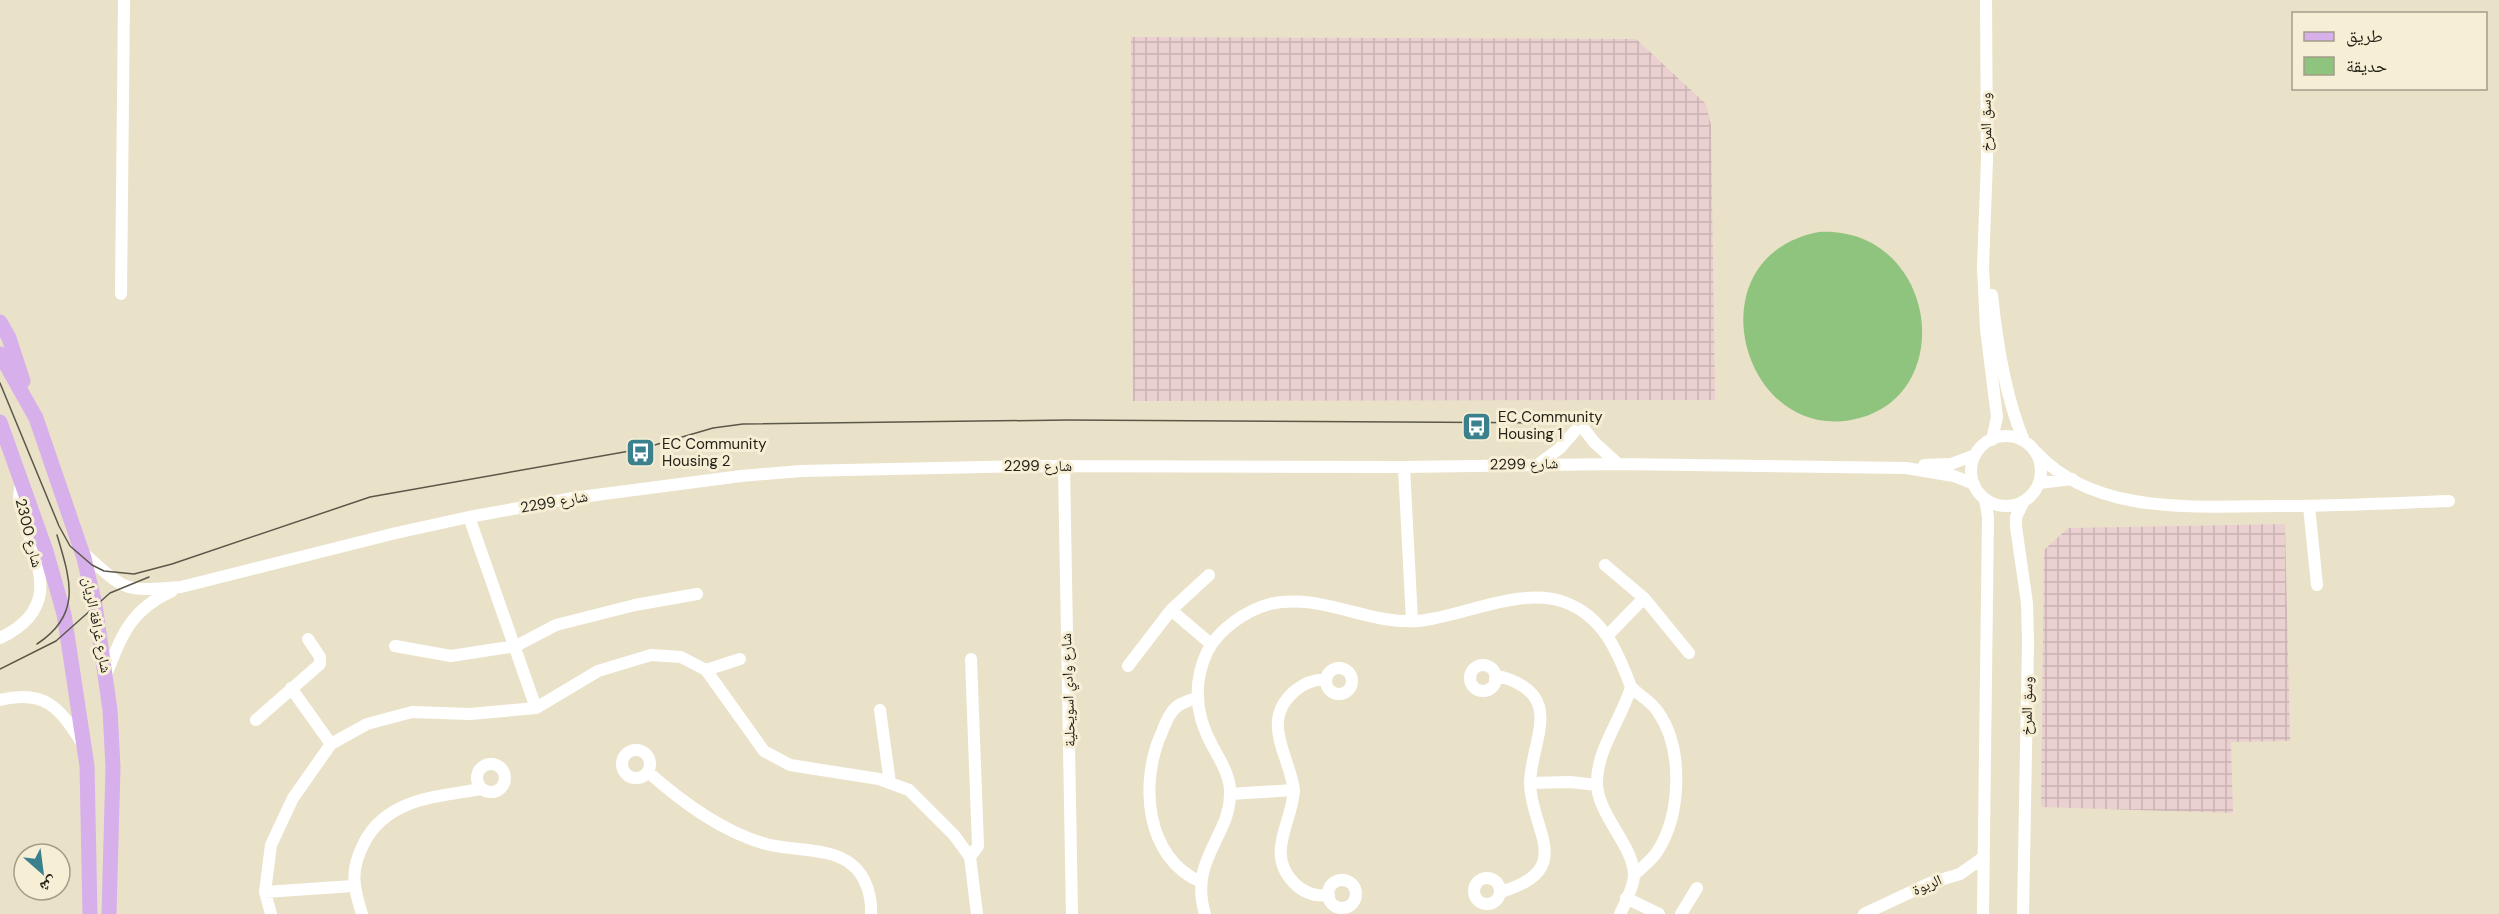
<svg xmlns="http://www.w3.org/2000/svg" width="2499" height="914" viewBox="0 0 2499 914" font-family="'DM Sans','Noto Naskh Arabic',sans-serif">
  <style>
    .industrial { fill: url(#industrial-grid) }
    .park { fill: #8fc47e }
    .lines { fill: none; stroke-linecap: round; stroke-linejoin: round }
    .minor { stroke: #fff; stroke-width: 12 }
    .major { stroke: #d6afeb; stroke-width: 15 }
    .tram { stroke: #5b5749; stroke-width: 1.5 }
    .labels { text-anchor: middle; stroke-width: 6; stroke-linejoin: round; paint-order: stroke }
    .street-label { font-size: 15px; fill: #252219; stroke: #f7efd5 }
    .poi-label { font-size: 15px; fill: #252219; stroke: #f7efd5; text-anchor: start }
  </style>
  <defs>
    <pattern id="industrial-grid" width="8" height="8" patternUnits="userSpaceOnUse" patternTransform="scale(1.5)"><rect width="8" height="8" fill="#ebd0d1"/><path d="M0 4h8M4 0v8" fill="none" stroke="#c9b2b3"/></pattern>
  </defs>
  <rect width="100%" height="100%" fill="#eae2c8"/>
  <path class="industrial" d="M1131,37L1636,39L1706,104L1711,125L1715,400L1133,401Z
    M2285,524L2290,741L2231,742L2233,813L2041,807L2044,550L2068,528Z"/>
  <path class="park" d="M1819,232C1938,226 1961,400 1851,420C1740,440 1692,256 1819,232Z"/>
  <g class="lines">
    <path class="minor" d="M1986,0L1987,159L1983,267L1986,329L1997,417L1992,440
      M121,294L124,0
      M1992,295C1997,344 2005,396 2024,441
      M1584,429L1594,442L1618,464
      M1971 471a35 35 0 1 1 70 0a35 35 0 1 1-70 0Z
      M2036,452C2096,517 2199,506 2279,506C2336,506 2392,503 2449,501
      M1540,463L1559,449L1575,431
      M1924,465L1951,464L1975,455
      M1064,466L1072,914
      M1404,467L1412,621
      M2039,483L2072,479
      M2309,506L2317,585
      M469,517L536,708
      M81,551C126,590 119,592 181,587L396,533L469,517L573,498L741,476L801,471L1028,466L1404,467L1618,464L1906,468L1954,476L1974,484
      M1605,565L1644,598
      M1171,610L1209,575
      M1607,636L1644,598L1689,653
      M0,638C58,610 41,573 25,522C21,507 16,497 22,481
      M395,646L451,656L516,646L556,625L635,605L697,594
      M1470 678a13 13 0 1 1 26 0a13 13 0 1 1-26 0Z
      M1128,666L1171,610L1211,644
      M1326 681a13 13 0 1 1 26 0a13 13 0 1 1-26 0Z
      M706,670L740,659
      M106,675C122,635 130,610 172,591
      M1495,679L1502,677C1566,696 1531,740 1530,783
      M1631,687C1640,696 1652,702 1658,712C1684,749 1681,815 1657,852C1651,861 1641,868 1634,875
      M291,688L331,744
      M1197,698C1191,700 1184,702 1179,705C1170,711 1166,722 1162,732C1139,782 1145,858 1201,882
      M0,700C45,689 60,708 82,743
      M880,710L890,783
      M256,720L320,664V657L308,639
      M622 764a14 14 0 1 1 28 0a14 14 0 1 1-28 0Z
      M477 778a14 14 0 1 1 28 0a14 14 0 1 1-28 0Z
      M648,772C682,802 722,832 766,844C792,851 830,847 851,864C866,875 872,897 871,914
      M1294,790C1289,754 1259,720 1296,690C1305,683 1314,679 1326,680
      M1230,794L1294,790C1292,824 1265,853 1294,883C1304,893 1315,897 1329,895
      M970,857L978,846L971,659
      M1474 891a13 13 0 1 1 26 0a13 13 0 1 1-26 0Z
      M1328 894a14 14 0 1 1 28 0a14 14 0 1 1-28 0Z
      M265,892L353,886
      M1501,892C1577,869 1531,831 1530,783L1570,782L1597,785
      M1626,898L1659,914
      M271,914L265,892L271,845L293,798L331,744L367,724L412,712L470,714L536,708L598,671L651,655L681,657L706,670L764,751L790,765L879,779L909,790L954,835L970,857L977,914
      M362,914C353,886 350,870 364,843C387,798 437,797 481,789
      M1205,914C1188,858 1233,835 1230,789C1229,774 1220,760 1213,747C1196,717 1192,685 1207,652C1218,630 1246,610 1270,604C1320,592 1368,625 1418,621C1462,617 1521,586 1564,602C1603,616 1618,652 1631,687C1622,718 1597,749 1597,782C1596,813 1634,846 1634,875C1634,886 1625,904 1620,914
      M1681,914L1697,888
      M1864,914L1930,883L1960,874L1984,857
      M1983,914L1988,517L1985,499
      M2023,914L2028,642L2027,603L2016,527V517L2024,501"/>
    <path class="major" d="M0,322L9,338L23,381
      M0,354L36,418L84,558L95,605L110,710L113,767L109,914
      M0,422L46,551L64,614L87,766L90,914"/>
    <path class="tram" d="M0,383L59,526L70,546L92,565L104,571L134,574L172,564L370,497L641,449L713,428L743,424L1068,420L1548,423
      M37,644C83,614 70,579 57,535
      M0,669L56,641L110,593L149,577"/>
  </g>
  <defs>
    <symbol id="bus-square" viewBox="-11 -11 22 22"><rect x="-9" y="-9" width="18" height="18" rx="4" fill="#3b808d" stroke="#f7efd5"/><path d="M-5-6H5V4H4V6H2V4H-2V6H-4V4H-5ZM-3.5-4V0h7V-4ZM-3.5 1.2v1.5H-2V1.2ZM2 1.2v1.5H3.5V1.2Z" fill="#fff"/></symbol>
  </defs>
  <g fill-rule="evenodd">
    <use href="#bus-square" x="1460" y="410" width="33" height="33"/>
    <use href="#bus-square" x="624" y="436" width="33" height="33"/>
  </g>
  <g class="labels">
    <g class="street-label">
      <text transform="translate(1986 122) rotate(-91)" y="5">وسق المرخ</text>
      <text transform="translate(1524 464) rotate(-1)" y="5">شارع 2299</text>
      <text x="1038" y="471">شارع 2299</text>
      <text transform="translate(554 502) rotate(-10)" y="5">شارع 2299</text>
      <text transform="translate(29 533) rotate(76)" y="5">شارع 2300</text>
      <text transform="translate(97 625) rotate(79)" y="5">شارع غرافة الريان</text>
      <text transform="translate(1068 690) rotate(-92)" y="5">شارع وادي اسويحلية</text>
      <text transform="translate(2027 706) rotate(-89)" y="5">وسق المرخ</text>
      <text transform="translate(1927 885) rotate(-23)" y="5">الربوة</text>
    </g>
    <g class="poi-label">
      <text x="1498" y="422">EC Community<tspan x="1498" dy="17">Housing 1</tspan></text>
      <text x="662" y="449">EC Community<tspan x="662" dy="17">Housing 2</tspan></text>
    </g>
  </g>
  <rect x="2292" y="12" width="195" height="78" fill="#f7efd5" stroke="#a39d8a" stroke-width="1.5"/>
  <rect x="2304" y="32" width="30" height="9" fill="#d6afeb" stroke="#a39d8a" stroke-width="1.5"/>
  <text x="2346" y="42" font-size="18" fill="#252219">طريق</text>
  <rect x="2304" y="57" width="30" height="18" fill="#8fc47e" stroke="#a39d8a" stroke-width="1.5"/>
  <text x="2346" y="72" font-size="18" fill="#252219">حديقة</text>
  <g transform="translate(42 872) rotate(152)"><circle r="28" fill="#f7efd5" stroke="#a39d8a" stroke-width="1.5"/>
  <path d="M0-4.5L10 22L0 15L-10 22Z" fill="#3b808d"/>
  <text y="-9" font-size="16" font-weight="bold" text-anchor="middle" fill="#252219">ش</text>
  </g>
</svg>
